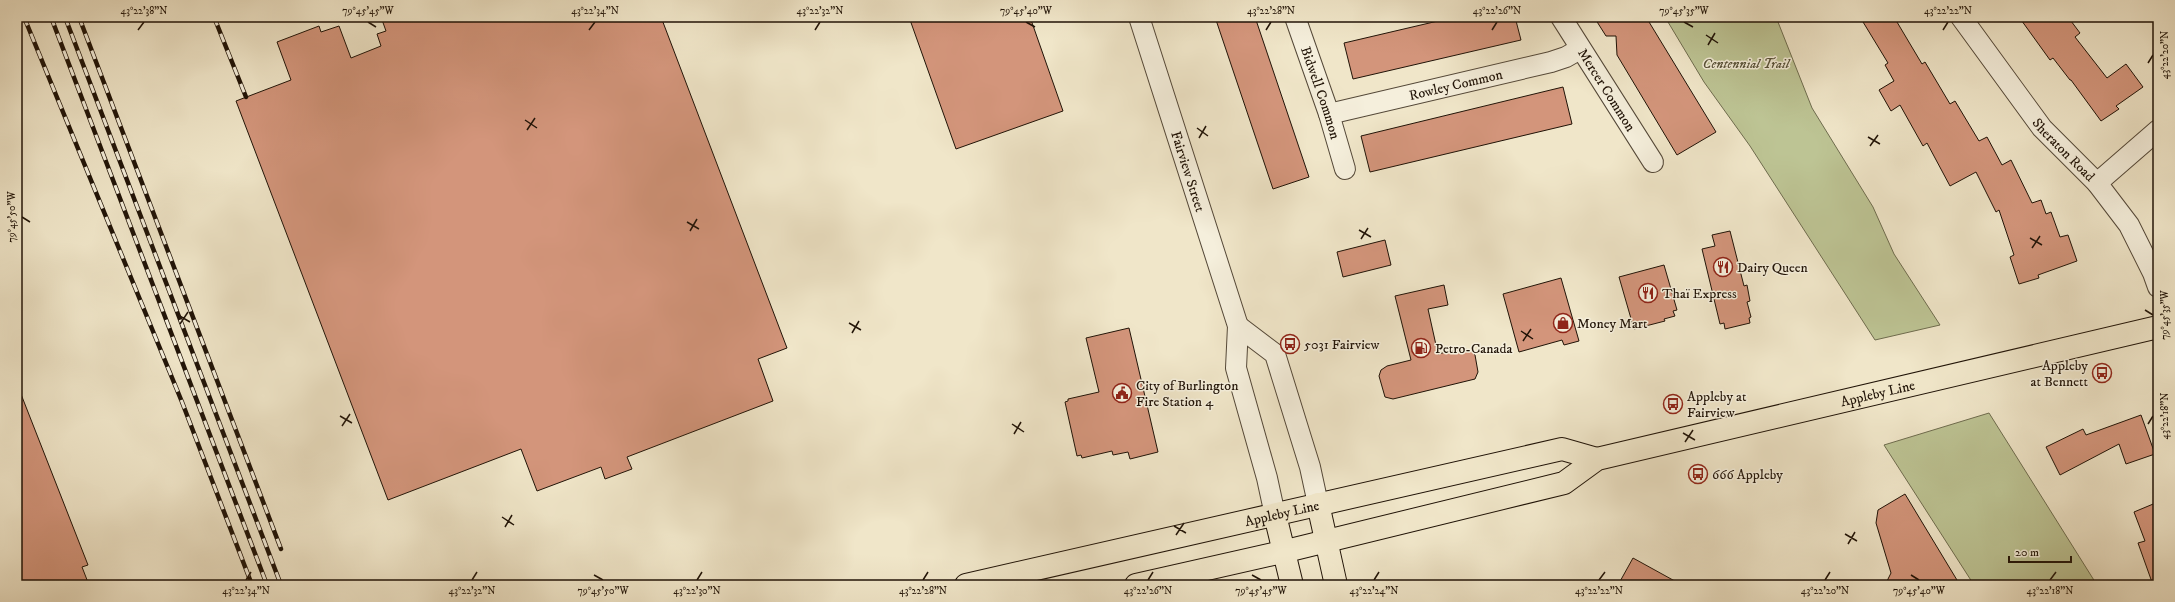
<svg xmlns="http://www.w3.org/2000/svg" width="2175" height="602" viewBox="0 0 2175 602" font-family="'IM FELL DW Pica',serif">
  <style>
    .green { fill: #bdc494; stroke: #6e6c4e }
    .building { fill: #d3957b; stroke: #201307 }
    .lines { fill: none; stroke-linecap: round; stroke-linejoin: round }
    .minor-casing { stroke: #544838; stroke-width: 22 }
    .major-casing { stroke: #201307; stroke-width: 24 }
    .minor { stroke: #f5efdc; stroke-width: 20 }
    .major { stroke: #f0e6c9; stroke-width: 22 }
    .rail-casing { stroke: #201307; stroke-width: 4.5 }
    .rail { stroke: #f5efdc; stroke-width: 3; stroke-dasharray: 9; stroke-linecap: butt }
    .ticks { fill: none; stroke: #201307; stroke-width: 1.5 }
    .labels { text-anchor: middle; stroke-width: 3; stroke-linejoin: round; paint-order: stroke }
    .park-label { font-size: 14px; font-style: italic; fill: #575138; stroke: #f5efdc }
    .street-label { font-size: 14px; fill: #201307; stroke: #f5efdc }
    .poi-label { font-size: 14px; fill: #201307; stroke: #f5efdc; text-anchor: start }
    .neatline { fill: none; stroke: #201307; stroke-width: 1.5 }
    .ticks-label { font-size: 10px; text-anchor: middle; fill: #201307 }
  </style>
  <rect width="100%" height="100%" fill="#f0e6c9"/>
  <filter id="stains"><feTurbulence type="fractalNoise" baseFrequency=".005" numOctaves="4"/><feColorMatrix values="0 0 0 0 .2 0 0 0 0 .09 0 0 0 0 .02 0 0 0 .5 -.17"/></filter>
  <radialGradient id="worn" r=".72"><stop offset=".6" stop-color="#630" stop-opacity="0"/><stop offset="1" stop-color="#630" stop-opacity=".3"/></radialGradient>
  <path class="green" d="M1665,17H1776L1812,108L1873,207L1894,254L1940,325L1875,340L1750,146L1704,82Z
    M1989,413L2097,585H1974L1884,445Z"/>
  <path class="building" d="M381,17H661L787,348L758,359L773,401L627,457L632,469L605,479L601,467L537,491L521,449L388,500L236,101L291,80L277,42L319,26L321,32L339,26L351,58L381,46L377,34L386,31Z
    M909,17H1030L1063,111L956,149Z
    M1215,17H1255L1309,177L1273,189Z
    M1455,17H1515L1521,40L1353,79L1344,43Z
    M1594,17H1646L1716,132L1677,155L1617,55L1616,36H1606Z
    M1860,17H1894L1922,64L1925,62L1950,104L1955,101L1979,141L1987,137L2002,165L2011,160L2032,203L2041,200L2046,214L2051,212L2060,237L2068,235L2077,261L2038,275L2039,278L2019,284L2010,257L2014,255L1999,210L1996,212L1976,172L1950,186L1927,143L1923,146L1900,105L1891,111L1879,90L1894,81L1885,65L1888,63Z
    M2019,17H2068L2080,33L2075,37L2107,78L2126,64L2143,87L2116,106L2119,109L2101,121L2071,80H2070L2053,58L2050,60Z
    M1563,87L1572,124L1370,172L1361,136Z
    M1730,231L1744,286L1747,285L1750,301L1747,302L1751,317L1749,318L1750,323L1725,329L1724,323L1720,324L1702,249L1715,246L1712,235Z
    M1385,240L1391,265L1343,277L1337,252Z
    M1664,265L1677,310L1673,311L1675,316L1664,319L1665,321L1634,329L1619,277Z
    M1561,278L1579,341L1564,345L1562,340L1519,352L1503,294Z
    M1444,285L1448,305L1428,309L1438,354L1463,348L1471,351L1475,355L1478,372L1475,379L1393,399L1385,397L1379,376L1381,370L1387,366L1411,360L1395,296Z
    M1129,328L1158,452L1130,459L1128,452L1113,455L1112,451L1082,458L1081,455L1077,456L1065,402L1068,401V399L1099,392L1086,338Z
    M17,384L88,565L82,567L89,585H17Z
    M2141,415L2155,454L2126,464L2119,444L2060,475L2046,447L2083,429L2086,435Z
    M1905,494L1960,585H1885L1891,573L1876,523L1878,510Z
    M2158,502V585H2153L2138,543L2145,541L2134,512Z
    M1633,558L1682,585H1618Z"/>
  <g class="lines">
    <defs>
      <g id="minor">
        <path id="s1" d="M1139,17L1238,326L1236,368L1267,478L1275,515"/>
        <path id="s2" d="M1295,17L1329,114L1345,169"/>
        <path id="s3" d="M1561,17L1653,162"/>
        <path id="s4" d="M1961,17L2042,128L2097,183L2129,225L2153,273L2158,287"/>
        <path id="s5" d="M1329,114L1551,62L1566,57L1580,49"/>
        <path d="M2097,183L2158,130"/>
        <path d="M1238,326L1275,354L1310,467L1318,504"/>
      </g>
      <g id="major">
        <path d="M1318,504L1336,585"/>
        <path d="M1275,515L1292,585"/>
        <path id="s6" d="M966,585L1562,449L1597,459"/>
        <path id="s7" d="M1136,585L1282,552L1564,483L1597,459L2158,327"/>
      </g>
    </defs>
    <use href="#minor" class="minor-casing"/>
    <use href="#major" class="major-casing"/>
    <use href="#minor" class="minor"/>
    <use href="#major" class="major"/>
    <defs>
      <path id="rail" d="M24,17L182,402L252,585
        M51,17L267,585
        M65,17L281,585
        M79,17L281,549
        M214,17L246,97"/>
    </defs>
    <use href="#rail" class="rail-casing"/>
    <use href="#rail" class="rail"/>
  </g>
  <path class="ticks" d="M368,22L376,27M1026,22L1035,27M1684,22L1693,27M138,30L144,22M589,30L595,22M815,30L820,22M1266,30L1271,22M1492,30L1497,22M1943,30L1948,22M1706,35L1718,43M1708,45L1715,33M2148,63L2153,55M525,120L537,128M1197,128L1208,136M527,130L535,118M1868,137L1880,144M1199,138L1206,126M1870,146L1878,135M22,217L30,222M687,222L699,229M1359,230L1371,237M690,231L697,219M2030,238L2042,245M1361,239L1368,228M2032,248L2040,236M2145,310L2153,315M178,315L190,322M849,323L861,330M180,324L188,312M1521,331L1533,339M852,333L859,321M1523,341L1531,329M340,416L352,423M1012,424L1024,432M2148,424L2153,416M342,426L350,414M1683,433L1695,440M1014,434L1021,422M1685,442L1693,430M502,517L514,525M1174,526L1186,533M505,527L512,515M1845,534L1857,541M1176,535L1184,523M1848,544L1855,532M594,575L603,580M1252,575L1261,580M1911,575L1919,580M246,580L251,572M472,580L477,572M697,580L702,572M923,580L928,572M1148,580L1153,572M1374,580L1379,572M1599,580L1605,572M1825,580L1830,572M2050,580L2056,572"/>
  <defs>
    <symbol id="restaurant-ring" viewBox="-11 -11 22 22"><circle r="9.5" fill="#f5efdc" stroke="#8f2418" stroke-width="1.5"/><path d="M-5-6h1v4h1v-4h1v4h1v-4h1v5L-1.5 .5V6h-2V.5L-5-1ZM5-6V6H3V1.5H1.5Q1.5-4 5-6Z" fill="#8f2418"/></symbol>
    <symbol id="shop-ring" viewBox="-11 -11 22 22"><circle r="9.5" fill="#f5efdc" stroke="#8f2418" stroke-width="1.5"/><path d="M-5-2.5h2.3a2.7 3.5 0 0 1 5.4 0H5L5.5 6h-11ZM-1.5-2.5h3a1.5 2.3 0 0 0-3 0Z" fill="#8f2418"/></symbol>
    <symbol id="bus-ring" viewBox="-11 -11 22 22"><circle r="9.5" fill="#f5efdc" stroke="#8f2418" stroke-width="1.5"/><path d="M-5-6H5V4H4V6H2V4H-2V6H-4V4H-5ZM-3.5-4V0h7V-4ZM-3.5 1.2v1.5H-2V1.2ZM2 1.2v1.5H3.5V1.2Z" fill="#8f2418"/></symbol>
    <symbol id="fuel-ring" viewBox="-11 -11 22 22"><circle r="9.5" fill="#f5efdc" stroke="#8f2418" stroke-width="1.5"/><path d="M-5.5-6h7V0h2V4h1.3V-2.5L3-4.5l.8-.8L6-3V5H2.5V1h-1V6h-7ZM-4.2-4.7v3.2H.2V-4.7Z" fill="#8f2418"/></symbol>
    <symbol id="civic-ring" viewBox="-11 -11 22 22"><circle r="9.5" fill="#f5efdc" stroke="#8f2418" stroke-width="1.5"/><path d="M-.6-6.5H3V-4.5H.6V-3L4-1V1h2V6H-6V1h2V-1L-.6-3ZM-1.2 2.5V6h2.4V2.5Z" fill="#8f2418"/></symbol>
  </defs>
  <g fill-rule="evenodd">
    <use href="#restaurant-ring" x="1712" y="256" width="22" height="22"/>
    <use href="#restaurant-ring" x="1637" y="282" width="22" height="22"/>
    <use href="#shop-ring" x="1552" y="312" width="22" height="22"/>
    <use href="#bus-ring" x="1279" y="333" width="22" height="22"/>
    <use href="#fuel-ring" x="1410" y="337" width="22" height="22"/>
    <use href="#bus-ring" x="2091" y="362" width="22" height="22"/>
    <use href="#civic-ring" x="1111" y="382" width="22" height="22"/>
    <use href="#bus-ring" x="1662" y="393" width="22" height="22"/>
    <use href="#bus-ring" x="1687" y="463" width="22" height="22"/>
  </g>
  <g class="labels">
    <g class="park-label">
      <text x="1746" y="68">Centennial Trail</text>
    </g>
    <g class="street-label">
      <text dy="5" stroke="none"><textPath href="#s5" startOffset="130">Rowley Common</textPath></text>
      <text dy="5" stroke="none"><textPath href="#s3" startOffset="86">Mercer Common</textPath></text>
      <text dy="5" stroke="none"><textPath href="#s2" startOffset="80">Bidwell Common</textPath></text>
      <text dy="5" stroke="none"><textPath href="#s4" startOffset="168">Sheraton Road</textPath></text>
      <text dy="5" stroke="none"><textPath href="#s1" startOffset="162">Fairview Street</textPath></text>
      <text dy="5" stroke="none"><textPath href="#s7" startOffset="769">Appleby Line</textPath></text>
      <text dy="5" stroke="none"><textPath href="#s6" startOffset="324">Appleby Line</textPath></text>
    </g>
    <g class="poi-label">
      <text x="1737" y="272">Dairy Queen</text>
      <text x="1662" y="298">Thaï Express</text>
      <text x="1577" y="328">Money Mart</text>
      <text x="1304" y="349">5031 Fairview</text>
      <text x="1435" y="353">Petro-Canada</text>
      <text x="2088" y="370" text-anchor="end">Appleby<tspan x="2088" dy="16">at Bennett</tspan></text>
      <text x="1136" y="390">City of Burlington<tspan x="1136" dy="16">Fire Station 4</tspan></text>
      <text x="1687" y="401">Appleby at<tspan x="1687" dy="16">Fairview</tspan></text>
      <text x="1712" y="479">666 Appleby</text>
    </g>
  </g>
  <rect width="2175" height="602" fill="none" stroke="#f0e6c9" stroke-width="44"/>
  <path d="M2009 556v6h62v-6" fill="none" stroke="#201307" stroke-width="2"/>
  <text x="2015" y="556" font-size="12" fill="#201307" stroke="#f5efdc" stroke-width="3" paint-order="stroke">20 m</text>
  <rect x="22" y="22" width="2131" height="558" class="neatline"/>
  <g class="ticks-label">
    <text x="144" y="14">43°22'38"N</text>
    <text x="368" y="14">79°45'45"W</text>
    <text x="595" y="14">43°22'34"N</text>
    <text x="820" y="14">43°22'32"N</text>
    <text x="1026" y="14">79°45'40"W</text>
    <text x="1271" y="14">43°22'28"N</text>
    <text x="1497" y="14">43°22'26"N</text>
    <text x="1684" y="14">79°45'35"W</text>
    <text x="1948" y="14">43°22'22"N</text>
    <text transform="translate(2164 55) rotate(-90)" y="4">43°22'20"N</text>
    <text transform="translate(11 217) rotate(-90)" y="4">79°45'50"W</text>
    <text transform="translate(2164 315) rotate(-90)" y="4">79°45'35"W</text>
    <text transform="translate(2164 416) rotate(-90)" y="4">43°22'18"N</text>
    <text x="246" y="594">43°22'34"N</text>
    <text x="472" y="594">43°22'32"N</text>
    <text x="603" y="594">79°45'50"W</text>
    <text x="697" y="594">43°22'30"N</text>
    <text x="923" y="594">43°22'28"N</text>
    <text x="1148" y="594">43°22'26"N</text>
    <text x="1261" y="594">79°45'45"W</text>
    <text x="1374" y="594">43°22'24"N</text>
    <text x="1599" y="594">43°22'22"N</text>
    <text x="1825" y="594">43°22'20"N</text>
    <text x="1919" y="594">79°45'40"W</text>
    <text x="2050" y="594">43°22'18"N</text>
  </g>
  <rect width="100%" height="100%" filter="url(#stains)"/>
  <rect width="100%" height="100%" fill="url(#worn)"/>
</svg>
